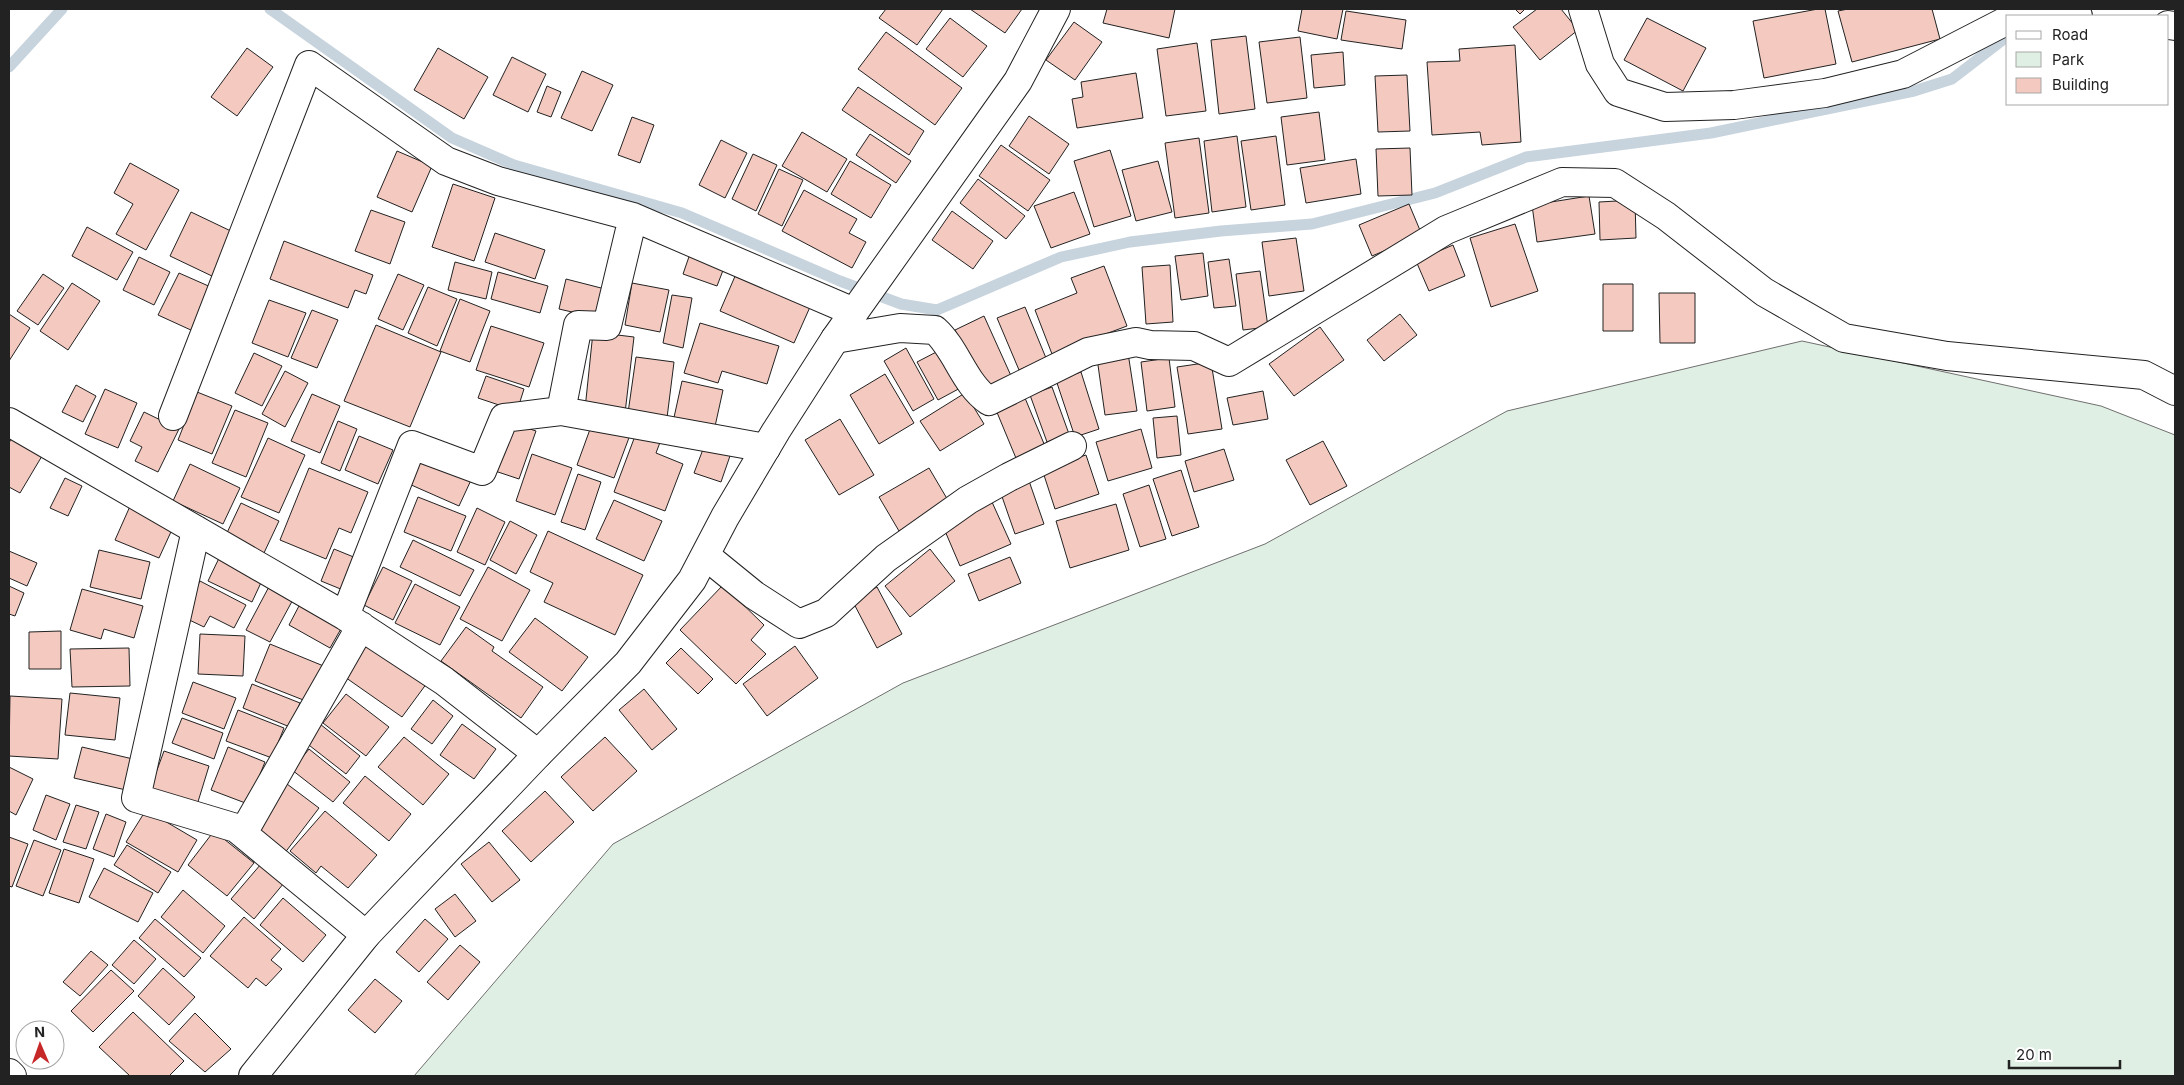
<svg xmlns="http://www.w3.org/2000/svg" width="2184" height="1085" viewBox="0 0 2184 1085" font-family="Inter,sans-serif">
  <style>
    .green { fill: #e0efe3; stroke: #6f6f6f }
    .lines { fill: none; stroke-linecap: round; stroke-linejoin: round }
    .stream { stroke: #c7d3dd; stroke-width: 11 }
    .building { fill: #f3c9c0; stroke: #222 }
    .street-casing { stroke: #222; stroke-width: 30 }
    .secondary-casing { stroke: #222; stroke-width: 30 }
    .street { stroke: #fff; stroke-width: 28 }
    .secondary { stroke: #fff; stroke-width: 28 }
  </style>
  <rect width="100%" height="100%" fill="#fff"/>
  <path class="green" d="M1802,341L2101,406L2175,435V1076H414L613,844L903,683L1265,544L1507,411Z"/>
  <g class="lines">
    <path class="stream" d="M270,9L452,138L514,165L682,213L840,281L901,304L937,310L1061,257L1130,242L1221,231L1312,224L1435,193L1526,157L1711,133L1914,91L1952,79L2004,39L2008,38
      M9,67L62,9"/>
  </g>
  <path class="building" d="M886,9H943L917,45L879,18Z
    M970,9H1022L1005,33Z
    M1107,9H1175L1169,38L1103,23Z
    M1302,9H1343L1337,39L1298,31Z
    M1515,9H1525L1520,14Z
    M1537,9H1561L1578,30L1540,60L1513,27Z
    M1818,9H1825L1836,64L1764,78L1753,21Z
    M1848,9H1932L1940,39L1852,62L1838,11Z
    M1346,11L1406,20L1402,49L1341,40Z
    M950,18L987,46L963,77L926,49Z
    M1647,18L1706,48L1683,91L1624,60Z
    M1074,22L1102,42L1075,80L1046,60Z
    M886,32L962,88L935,125L858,69Z
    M1246,36L1255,109L1219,114L1211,40Z
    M1300,37L1307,98L1267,103L1259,42Z
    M1197,43L1206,111L1166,116L1157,49Z
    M1515,45L1521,142L1482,145L1480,132L1432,135L1427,62L1460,61L1459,49Z
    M247,48L273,67L237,116L211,97Z
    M438,48L488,77L464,119L414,90Z
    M1343,52L1345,85L1314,88L1311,55Z
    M512,57L546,74L528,112L493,95Z
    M582,71L613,85L592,131L561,118Z
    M1136,73L1143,118L1077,128L1072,99L1083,97L1081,82Z
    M1407,75L1410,131L1378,132L1375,76Z
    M547,86L561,92L551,117L537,112Z
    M858,87L924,131L909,155L842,110Z
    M1319,112L1325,160L1287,165L1281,117Z
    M1029,116L1069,144L1049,174L1009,146Z
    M632,117L654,125L640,163L618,155Z
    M802,132L847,159L827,192L782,166Z
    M870,134L911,161L896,183L856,155Z
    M1237,136L1246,207L1212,212L1204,141Z
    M1276,136L1285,205L1251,210L1241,141Z
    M1199,138L1209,213L1175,218L1165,143Z
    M721,140L747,153L725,198L699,185Z
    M1001,145L1050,180L1028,211L979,176Z
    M1410,148L1412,195L1378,196L1376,149Z
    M1110,150L1131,216L1094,227L1074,161Z
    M397,151L432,166L412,212L377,197Z
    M753,154L777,165L756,211L732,199Z
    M1356,159L1361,194L1306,203L1300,168Z
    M850,161L891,185L871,218L831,194Z
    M1158,161L1172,212L1136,221L1122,170Z
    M130,163L179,190L146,250L116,234L133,204L114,193Z
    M779,169L803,180L782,226L758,214Z
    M978,179L1025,216L1006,239L960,203Z
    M453,184L495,198L474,261L432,247Z
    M804,190L857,219L849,233L866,242L852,268L782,231Z
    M1074,192L1090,234L1051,248L1034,206Z
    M1589,196L1595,234L1537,242L1532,205Z
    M1635,200L1636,238L1600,240L1599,202Z
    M1409,204L1422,235L1372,256L1359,225Z
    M371,210L405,222L390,264L355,251Z
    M952,211L993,241L973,269L932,240Z
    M191,212L235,233L214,277L170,256Z
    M1515,224L1538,291L1491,307L1470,238Z
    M87,227L133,252L117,280L72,256Z
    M495,233L545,250L535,279L485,262Z
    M1296,238L1304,291L1269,296L1262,242Z
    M284,241L373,275L366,294L355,290L348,308L270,279Z
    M1453,245L1465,276L1429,291L1416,261Z
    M692,248L727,260L717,286L683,274Z
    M1203,253L1208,296L1181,300L1175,256Z
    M139,257L170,272L154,305L123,290Z
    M1229,259L1236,306L1214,308L1208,262Z
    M455,262L492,272L486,299L448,290Z
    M1170,265L1173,322L1146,324L1142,267Z
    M1104,266L1127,326L1052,354L1035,310L1077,293L1071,278Z
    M739,267L814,298L794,343L720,311Z
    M1260,271L1268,327L1243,330L1236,274Z
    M498,272L548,286L540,313L491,299Z
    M179,273L213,288L193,331L158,315Z
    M43,274L64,288L38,325L17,311Z
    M398,274L424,285L403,330L378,319Z
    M566,279L605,289L598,318L559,309Z
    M72,283L100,301L68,350L40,331Z
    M632,283L669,290L660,332L625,325Z
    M1603,284H1633V331H1603Z
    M428,287L457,299L437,346L408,333Z
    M1659,293H1695V343H1660Z
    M672,295L692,298L683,348L663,343Z
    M460,299L490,311L470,362L440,351Z
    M269,300L306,313L288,357L252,343Z
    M1025,307L1046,358L1019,370L997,318Z
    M312,310L338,320L317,368L291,358Z
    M9,314L30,328L9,361Z
    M1400,314L1417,335L1384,361L1367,340Z
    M984,316L1012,378L984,391L955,330Z
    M700,323L779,346L767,384L722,371L718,383L684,373Z
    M376,325L441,352L410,427L344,401Z
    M491,326L544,343L529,387L476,370Z
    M1320,327L1344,360L1294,396L1269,364Z
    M593,332L634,337L625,413L585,409Z
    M906,348L934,399L913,411L884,361Z
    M944,348L964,386L938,400L917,362Z
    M254,353L282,366L262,406L235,393Z
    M1128,353L1137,411L1105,415L1097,358Z
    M636,357L674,362L667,418L628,413Z
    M1169,358L1175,407L1147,411L1141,362Z
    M1211,362L1222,429L1188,434L1177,367Z
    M285,371L308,383L285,427L262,414Z
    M1081,372L1099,429L1075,437L1056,380Z
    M885,374L914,423L879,444L850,395Z
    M486,376L524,389L517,411L478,398Z
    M682,381L723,390L714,431L673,422Z
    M76,385L96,396L83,422L62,412Z
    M1052,387L1069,434L1047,442L1030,395Z
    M105,389L137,403L118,448L85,434Z
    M1263,391L1268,419L1233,425L1227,398Z
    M197,392L232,406L212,454L178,440Z
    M965,393L984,424L940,451L920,421Z
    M312,394L340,406L320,453L291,441Z
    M1025,398L1047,451L1018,463L996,410Z
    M235,410L268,423L246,477L212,463Z
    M144,412L179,429L158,472L135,461L142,447L130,441Z
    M1177,416L1181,455L1157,458L1153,418Z
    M840,419L874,475L839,495L805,440Z
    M338,421L357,429L340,471L321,463Z
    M593,421L630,435L614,478L577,465Z
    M512,423L536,431L519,479L495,471Z
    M638,428L662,437L656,453L683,464L665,511L614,492Z
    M1141,429L1152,468L1108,481L1096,442Z
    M359,436L393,450L378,484L345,470Z
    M268,438L305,455L279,513L241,497Z
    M11,439L42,456L20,493L9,487V443Z
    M1323,441L1347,486L1310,505L1286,460Z
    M705,444L731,453L721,482L694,473Z
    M1224,449L1234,480L1194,492L1185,461Z
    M532,454L572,468L555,515L516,501Z
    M422,455L472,478L459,506L409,484Z
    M1086,455L1099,494L1055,509L1042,469Z
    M190,464L240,488L223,524L173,501Z
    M309,468L368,492L351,533L339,528L326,559L280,540Z
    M929,468L949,502L899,531L879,497Z
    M1181,470L1199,527L1172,536L1153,479Z
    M578,474L601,482L585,530L561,522Z
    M65,478L82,486L68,516L50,508Z
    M1028,478L1044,524L1015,534L999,488Z
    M1149,485L1166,539L1140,547L1123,494Z
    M418,497L466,516L451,551L404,532Z
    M614,500L662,521L644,561L596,539Z
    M992,502L1011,544L960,566L942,524Z
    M241,503L279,521L263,555L225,537Z
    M131,504L175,523L159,558L115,540Z
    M1116,504L1129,550L1070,568L1056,521Z
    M477,508L505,522L485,565L457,552Z
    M510,521L537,535L516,574L490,560Z
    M548,531L643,575L615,635L544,602L553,583L530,572Z
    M413,540L474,570L460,596L400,567Z
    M334,549L361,560L348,592L321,581Z
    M930,549L955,581L910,617L885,586Z
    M99,550L150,562L141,599L90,587Z
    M9,551L37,563L27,586L9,578Z
    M221,554L265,574L252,602L208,581Z
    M1010,557L1021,583L979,601L968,574Z
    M383,567L412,581L393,620L364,605Z
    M488,567L530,590L502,641L460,619Z
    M200,581L246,605L234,628L210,616L204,627L181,616Z
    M272,581L296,594L270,642L246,630Z
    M415,584L460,607L440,645L395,623Z
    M723,585L764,625L751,640L766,654L736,684L680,630Z
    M9,586L24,593L15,616L9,614Z
    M877,587L902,634L877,648L852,600Z
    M82,589L143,606L134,638L104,629L101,639L70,630Z
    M300,604L342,627L330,648L289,625Z
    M535,618L588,657L562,691L509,652Z
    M466,627L494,647L492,651L543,687L521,718L441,661Z
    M61,631V669H29V632Z
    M200,634L245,636L243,676L198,674Z
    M367,640L427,683L402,717L342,675Z
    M270,644L326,667L311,703L255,681Z
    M795,646L818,678L767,716L743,684Z
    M129,648L130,686L72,687L70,649Z
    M681,648L713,679L698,694L666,663Z
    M193,682L236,698L224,729L182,713Z
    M252,684L300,703L290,727L243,708Z
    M644,689L677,729L652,750L619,710Z
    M70,693L120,698L115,740L65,735Z
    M346,694L389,727L366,756L323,723Z
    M10,696L62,699L58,759L9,756Z
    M433,700L453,716L432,744L411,729Z
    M238,710L284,728L272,758L226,741Z
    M182,718L223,733L214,759L172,743Z
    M320,724L360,756L346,774L305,742Z
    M462,724L496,749L474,779L440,755Z
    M404,737L449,774L423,805L378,767Z
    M605,737L637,771L593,811L561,777Z
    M82,747L133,759L126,790L74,778Z
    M228,747L265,762L248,804L211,790Z
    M309,749L350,782L333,802L292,770Z
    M164,751L209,766L197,805L150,789Z
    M9,767L33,779L16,815L9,811Z
    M365,776L411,814L389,841L343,803Z
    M287,784L319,808L284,854L252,830Z
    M545,791L574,822L531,862L502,831Z
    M46,795L70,804L56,840L33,830Z
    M76,805L99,812L86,849L63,842Z
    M146,810L197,840L178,872L126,842Z
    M325,811L377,855L348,888L321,866L316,873L290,851Z
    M106,814L126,822L114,857L93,849Z
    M214,831L254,863L227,896L188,865Z
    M9,837L28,844L12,887L9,886Z
    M34,840L61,850L43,896L16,886Z
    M489,842L520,880L492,902L461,864Z
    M127,845L171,872L158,893L114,865Z
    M64,849L94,859L79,903L49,893Z
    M261,864L284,883L254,919L231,899Z
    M104,868L153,893L138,922L89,897Z
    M183,890L225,926L203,953L161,917Z
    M455,894L476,921L455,937L435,909Z
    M283,898L326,935L303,962L260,925Z
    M244,917L281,949L271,960L282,969L266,986L256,978L248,988L210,956Z
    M155,919L201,958L184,977L139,938Z
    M425,919L448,939L419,972L396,952Z
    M134,940L156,959L134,984L112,965Z
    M460,945L480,962L448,1000L427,982Z
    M91,951L108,965L80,996L63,982Z
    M163,968L195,997L169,1025L138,996Z
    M111,970L134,991L93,1032L71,1011Z
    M375,979L402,1001L375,1033L348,1010Z
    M133,1012L184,1061L169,1076H130L99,1047Z
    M195,1013L231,1049L205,1072L169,1041Z"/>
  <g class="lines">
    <defs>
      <path id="street" d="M1583,9L1600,64L1618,92L1665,107L1734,105L1825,93L1903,74L2008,20
        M2015,16L2026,11L2078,16
        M2168,25L2175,26
        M835,339L900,328L935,330C957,350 964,384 989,401L1088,352L1136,342L1150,345L1194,346L1229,362L1446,230L1562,182L1615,183L1666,216L1764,292L1844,338L1947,356L2144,375L2175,391
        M561,411L766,448
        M173,416L309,65L446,161L498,181L633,217L854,312
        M9,422L345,616L444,681L538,754
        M196,530L136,798L236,828L366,935
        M706,556L754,595L799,624L826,613L886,558L968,500L1009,477L1072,446
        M345,616L412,445L482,471L504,418L561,411L578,325L607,326L633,217
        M243,833L361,626
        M9,1073L12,1076"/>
      <path id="secondary" d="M253,1076L366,935L538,754L628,663L692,580L725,517L776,431L835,339L1018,81L1056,9"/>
    </defs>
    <use href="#street" class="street-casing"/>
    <use href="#secondary" class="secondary-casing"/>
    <use href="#street" class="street"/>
    <use href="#secondary" class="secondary"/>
  </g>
  <rect width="2184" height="1085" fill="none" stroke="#222222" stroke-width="20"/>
  <rect x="2006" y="15" width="162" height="90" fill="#ffffff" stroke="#a7a7a7"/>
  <rect x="2016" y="31" width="25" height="8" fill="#ffffff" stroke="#a7a7a7"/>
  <text x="2052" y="40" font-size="15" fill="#222222">Road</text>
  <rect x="2016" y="52" width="25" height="15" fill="#e0efe3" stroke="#a7a7a7"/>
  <text x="2052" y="65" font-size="15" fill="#222222">Park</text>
  <rect x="2016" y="78" width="25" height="15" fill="#f3c9c0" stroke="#a7a7a7"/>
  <text x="2052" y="90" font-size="15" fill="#222222">Building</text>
  <g transform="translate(40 1045) rotate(358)"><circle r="24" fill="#ffffff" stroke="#a7a7a7"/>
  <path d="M0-4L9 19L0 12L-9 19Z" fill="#c62828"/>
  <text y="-8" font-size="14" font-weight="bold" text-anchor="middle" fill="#222222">N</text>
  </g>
  <path d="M2009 1060v8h111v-8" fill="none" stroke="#222222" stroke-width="2.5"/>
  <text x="2016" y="1060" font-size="15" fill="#222222" stroke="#ffffff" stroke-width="4" paint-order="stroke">20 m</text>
</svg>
